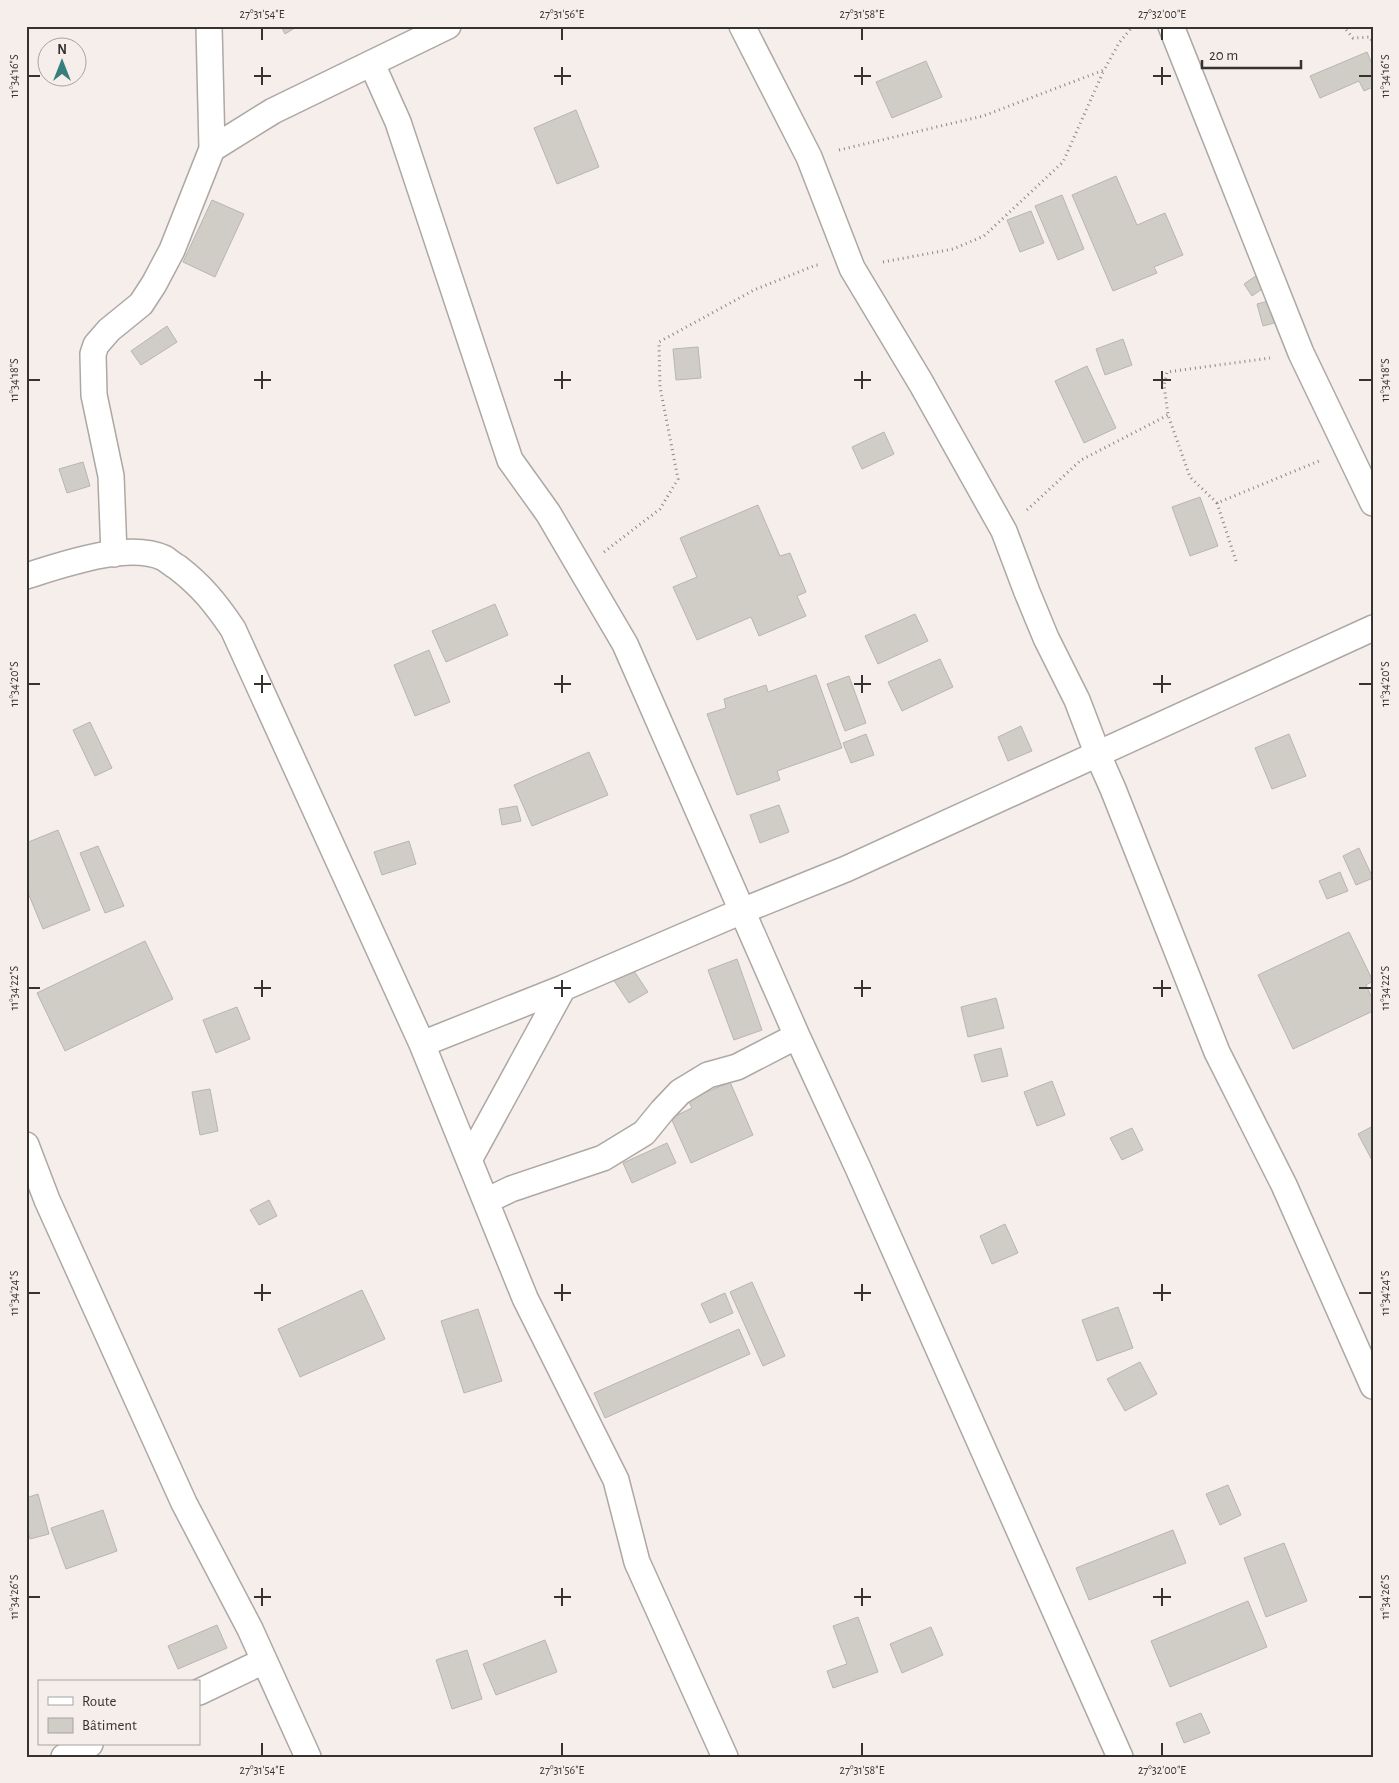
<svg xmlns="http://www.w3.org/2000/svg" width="1399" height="1783" viewBox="0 0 1399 1783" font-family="'Alegreya Sans',sans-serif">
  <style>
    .building { fill: #d0ccc6; stroke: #b9b5b0 }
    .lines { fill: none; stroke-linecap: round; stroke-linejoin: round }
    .street-casing { stroke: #aea8a5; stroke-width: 28 }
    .path { stroke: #8c8786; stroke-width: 3; stroke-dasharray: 1 4; stroke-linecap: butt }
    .street { stroke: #fff; stroke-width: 25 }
    .ticks { fill: none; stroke: #353231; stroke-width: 2 }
    .neatline { fill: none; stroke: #353231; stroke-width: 2 }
    .ticks-label { font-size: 12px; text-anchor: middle; fill: #353231 }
  </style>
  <rect width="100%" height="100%" fill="#f5eeeb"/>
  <path class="building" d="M281,26H298L285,34Z
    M1367,52L1373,66V87L1364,91L1359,81L1320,98L1310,76Z
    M926,61L942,97L892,118L876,82Z
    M576,110L599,167L557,184L534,128Z
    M1116,176L1137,225L1165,213L1183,255L1154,267L1157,273L1113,291L1072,195Z
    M1062,195L1084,249L1058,260L1035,206Z
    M212,200L244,214L215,277L183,262Z
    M1031,211L1044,243L1020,252L1007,220Z
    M1257,275L1265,287L1252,296L1244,284Z
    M1272,300L1278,322L1263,326L1257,304Z
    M167,326L177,342L141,365L131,351Z
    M1123,339L1132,365L1105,375L1096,349Z
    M698,347L701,378L676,380L673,349Z
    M1087,366L1116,428L1084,443L1055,381Z
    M884,432L894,454L862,469L852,447Z
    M83,462L90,486L67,493L59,469Z
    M1200,497L1218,546L1190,556L1172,507Z
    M758,505L780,556L790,553L806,592L797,596L806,616L759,636L751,617L697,640L673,587L697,577L680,538Z
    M495,604L508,635L446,662L432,631Z
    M915,614L928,641L878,664L865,636Z
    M429,650L450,702L415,716L394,665Z
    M940,659L953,687L902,711L888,682Z
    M816,675L842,748L777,771L780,780L737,795L707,714L726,708L724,699L766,685L768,692Z
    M849,676L866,723L845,731L827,684Z
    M90,722L112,768L95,776L73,730Z
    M1021,726L1032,751L1008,761L998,737Z
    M866,734L874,755L851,763L843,743Z
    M1289,734L1306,776L1272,789L1255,748Z
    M589,752L608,795L532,826L514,785Z
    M779,805L789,832L760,843L750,815Z
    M517,806L521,821L502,825L499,809Z
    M58,830L90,910L43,929L26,888V843Z
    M409,841L416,864L382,875L374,852Z
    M98,846L124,906L105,913L80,853Z
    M1359,848L1373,878L1356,885L1343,856Z
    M1340,872L1348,891L1327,899L1319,881Z
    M1349,932L1373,981L1366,985L1373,1000V1011L1293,1049L1258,975Z
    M145,941L173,999L65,1051L37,993Z
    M737,959L762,1030L734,1040L708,970Z
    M632,968L648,992L629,1003L613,979Z
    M996,998L1004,1028L968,1037L961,1007Z
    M237,1007L250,1039L216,1053L203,1020Z
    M1001,1048L1008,1076L982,1082L974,1055Z
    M1052,1081L1065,1115L1037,1126L1024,1092Z
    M730,1082L753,1135L691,1163L671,1118L692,1108L688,1100Z
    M210,1089L218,1131L200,1135L192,1092Z
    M1373,1126V1162L1358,1134Z
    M1132,1128L1143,1150L1122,1160L1110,1138Z
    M667,1143L676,1163L632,1183L623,1163Z
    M269,1200L277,1216L259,1225L250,1210Z
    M1005,1224L1018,1253L992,1264L980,1236Z
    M752,1282L785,1356L763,1366L730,1292Z
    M362,1290L385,1339L300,1377L278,1329Z
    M725,1293L733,1313L710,1323L701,1304Z
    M1118,1307L1133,1348L1097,1361L1082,1320Z
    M478,1309L502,1381L464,1393L441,1321Z
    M739,1329L750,1354L605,1418L594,1393Z
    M1140,1362L1157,1394L1125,1411L1107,1379Z
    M1228,1485L1241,1515L1220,1525L1206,1494Z
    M38,1494L49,1534L30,1539L26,1524V1498Z
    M103,1510L117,1551L66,1569L51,1528Z
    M1173,1530L1186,1563L1089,1600L1076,1568Z
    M1284,1543L1307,1601L1266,1617L1244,1558Z
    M1248,1601L1267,1647L1170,1687L1151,1641Z
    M858,1617L878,1672L833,1688L827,1671L847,1664L833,1626Z
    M217,1625L227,1648L178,1669L168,1646Z
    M931,1627L943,1655L902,1673L890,1644Z
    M545,1640L557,1672L496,1695L483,1664Z
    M467,1650L482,1699L452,1709L436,1660Z
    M1201,1713L1210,1733L1184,1743L1176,1723Z"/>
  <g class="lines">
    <defs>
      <path id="street" d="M742,26L809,157L852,268L921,383L1004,531L1027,592L1046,638L1077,700L1098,755L1113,789L1217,1052L1284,1185L1373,1386
        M1171,26L1301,353L1373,503
        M372,64L398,122L510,460L548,513L625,644L797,1036L858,1168L1120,1757
        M212,149L273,111L448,26
        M114,554L111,476L94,395L93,354L96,345L109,330L141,304L154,284L172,250L212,149L209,26
        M26,576C62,565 128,541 164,558C169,561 173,565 177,567C202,586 216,604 233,629L422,1044L525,1298L616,1480L637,1562L725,1757
        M422,1044L563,988L742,911L846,869L1373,628
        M26,1145L47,1200L184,1503L250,1629L308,1757
        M469,1160L563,988
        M486,1201L511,1189L603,1158L644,1133L662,1111L680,1092L708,1075L737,1067L797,1036
        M199,1692L264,1661
        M64,1757L90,1744"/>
    </defs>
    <use href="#street" class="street-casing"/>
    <path class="path" d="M1343,26L1353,38L1370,37L1373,43
      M839,150L983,116L1104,70L1119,43L1133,26
      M883,262L953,249L984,236L1063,162L1104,70
      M1217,503L1190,477L1168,415L1164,385L1167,372L1270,358
      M1027,510L1081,460L1168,415
      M604,552L660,509L678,479L660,387L659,342L754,290L816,265H820
      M1236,561L1217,503L1319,461"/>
    <use href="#street" class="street"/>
  </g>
  <path class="ticks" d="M262,28V40M562,28V40M862,28V40M1162,28V40M262,67V85M562,67V85M862,67V85M1162,67V85M28,76H40M254,76H271M554,76H571M854,76H871M1153,76H1171M1359,76H1372M262,371V389M562,371V389M862,371V389M1162,371V389M28,380H40M254,380H271M554,380H571M854,380H871M1153,380H1171M1359,380H1372M262,675V693M562,675V693M862,675V693M1162,675V693M28,684H40M254,684H271M554,684H571M854,684H871M1153,684H1171M1359,684H1372M262,980V997M562,980V997M862,980V997M1162,980V997M28,988H40M254,988H271M554,988H571M854,988H871M1153,988H1171M1359,988H1372M262,1284V1301M562,1284V1301M862,1284V1301M1162,1284V1301M28,1293H40M254,1293H271M554,1293H571M854,1293H871M1153,1293H1171M1359,1293H1372M262,1588V1606M562,1588V1606M862,1588V1606M1162,1588V1606M28,1597H40M254,1597H271M554,1597H571M854,1597H871M1153,1597H1171M1359,1597H1372M262,1743V1756M562,1743V1756M862,1743V1756M1162,1743V1756"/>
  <rect width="1399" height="1783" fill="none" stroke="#f5eeeb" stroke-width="55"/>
  <rect x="38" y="1680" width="162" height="65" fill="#f5eeeb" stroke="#a8a3a1"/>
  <rect x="48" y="1697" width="25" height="8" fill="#ffffff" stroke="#a8a3a1"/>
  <text x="82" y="1706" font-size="15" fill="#353231">Route</text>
  <rect x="48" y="1718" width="25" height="15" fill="#d0ccc6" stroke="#a8a3a1"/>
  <text x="82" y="1730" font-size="15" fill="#353231">Bâtiment</text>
  <g transform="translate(62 62)"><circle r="24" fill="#f5eeeb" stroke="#a8a3a1"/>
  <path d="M0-4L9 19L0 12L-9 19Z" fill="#377f7c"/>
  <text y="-8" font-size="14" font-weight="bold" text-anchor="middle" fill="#353231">N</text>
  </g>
  <path d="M1202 60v8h99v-8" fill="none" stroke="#353231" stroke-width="2.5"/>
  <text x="1209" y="60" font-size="15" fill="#353231" stroke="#f5eeeb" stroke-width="4" paint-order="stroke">20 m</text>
  <rect x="28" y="28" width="1344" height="1728" class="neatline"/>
  <g class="ticks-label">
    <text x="262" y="18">27°31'54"E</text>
    <text x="562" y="18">27°31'56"E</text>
    <text x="862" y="18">27°31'58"E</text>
    <text x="1162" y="18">27°32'00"E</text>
    <text transform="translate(14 76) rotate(-90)" y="4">11°34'16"S</text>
    <text transform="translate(1385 76) rotate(-90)" y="4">11°34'16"S</text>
    <text transform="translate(14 380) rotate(-90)" y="4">11°34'18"S</text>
    <text transform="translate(1385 380) rotate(-90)" y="4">11°34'18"S</text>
    <text transform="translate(14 684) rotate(-90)" y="4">11°34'20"S</text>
    <text transform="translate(1385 684) rotate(-90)" y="4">11°34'20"S</text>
    <text transform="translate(14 988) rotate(-90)" y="4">11°34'22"S</text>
    <text transform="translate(1385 988) rotate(-90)" y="4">11°34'22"S</text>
    <text transform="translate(14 1293) rotate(-90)" y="4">11°34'24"S</text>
    <text transform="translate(1385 1293) rotate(-90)" y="4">11°34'24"S</text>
    <text transform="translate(14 1597) rotate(-90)" y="4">11°34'26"S</text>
    <text transform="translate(1385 1597) rotate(-90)" y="4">11°34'26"S</text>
    <text x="262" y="1774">27°31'54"E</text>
    <text x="562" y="1774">27°31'56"E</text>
    <text x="862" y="1774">27°31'58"E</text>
    <text x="1162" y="1774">27°32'00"E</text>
  </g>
</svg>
